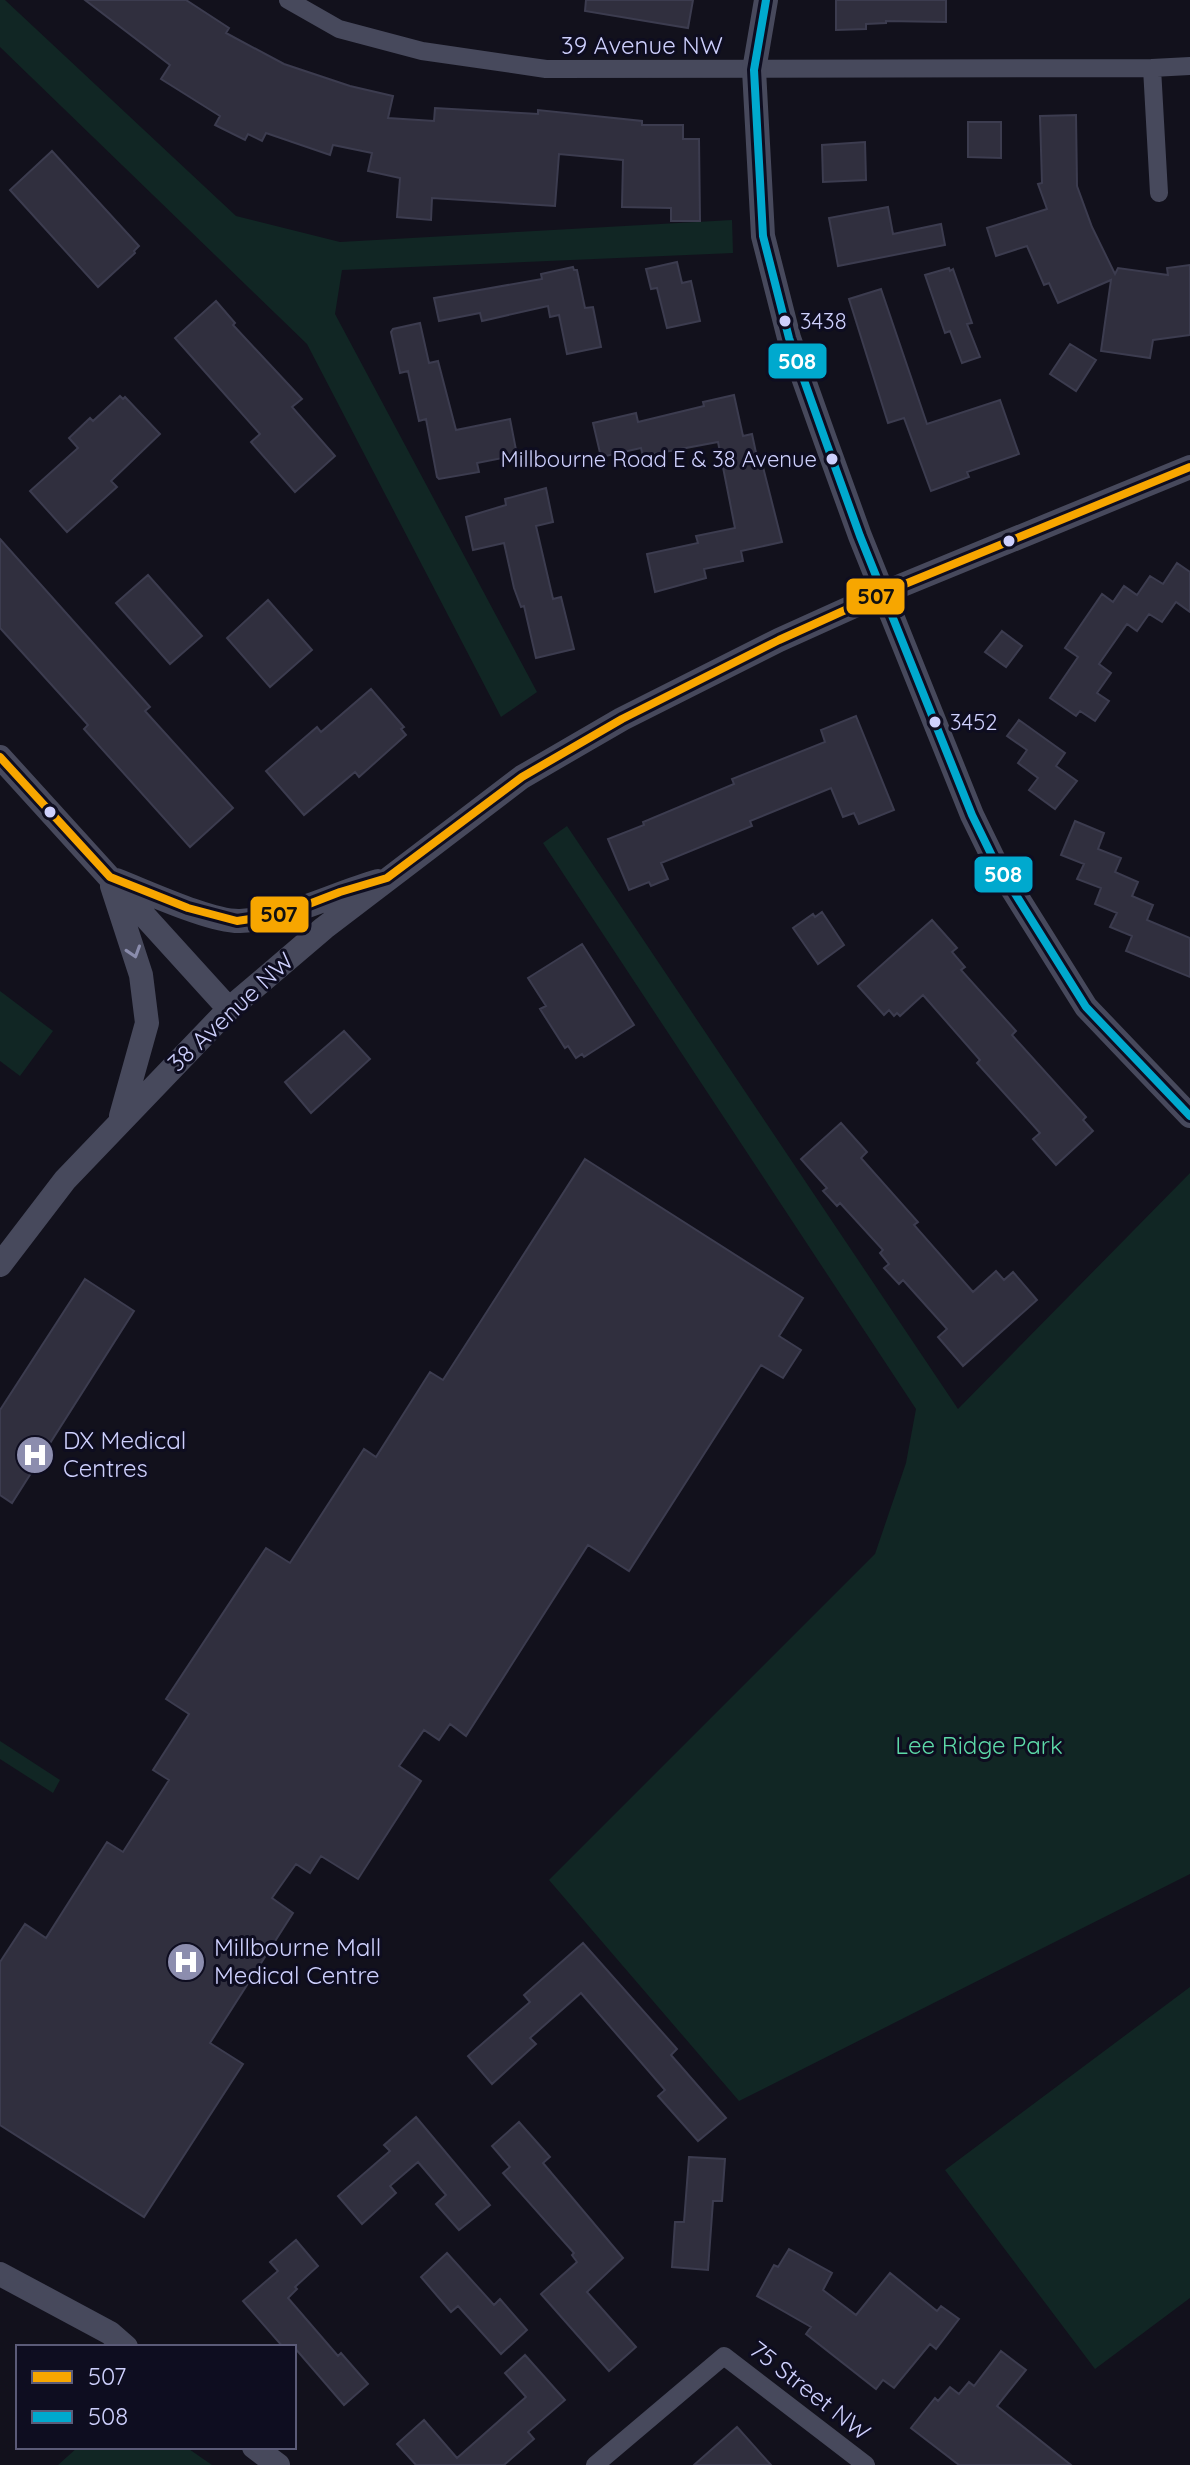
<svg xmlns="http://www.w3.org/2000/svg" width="1190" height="2465" viewBox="0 0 1190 2465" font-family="Quicksand,sans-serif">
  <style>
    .green { fill: #112624 }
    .building { fill: #302f3e; stroke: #3c3c4f; stroke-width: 2 }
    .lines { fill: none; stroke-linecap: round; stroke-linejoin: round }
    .minor { stroke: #47495c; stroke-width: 18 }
    .tertiary { stroke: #47495c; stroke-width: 24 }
    .bus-1-casing { stroke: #0e0d20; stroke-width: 14 }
    .bus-2-casing { stroke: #0e0d20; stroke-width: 14 }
    .bus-1 { stroke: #f7a600; stroke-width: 8 }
    .bus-2 { stroke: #00a9ce; stroke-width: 8 }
    .oneway { stroke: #8a8cac }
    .bus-dot { fill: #ced0fd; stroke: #0e0d20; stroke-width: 3 }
    .labels { text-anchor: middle; stroke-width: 6; stroke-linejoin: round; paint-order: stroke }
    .bus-label { font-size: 22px; fill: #ced0fd; stroke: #0e0d20; text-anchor: start }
    .street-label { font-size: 24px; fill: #ced0fd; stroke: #0e0d20 }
    .poi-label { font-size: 24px; fill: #ced0fd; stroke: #0e0d20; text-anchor: start }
    .park-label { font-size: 24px; fill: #5ddaa8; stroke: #0e0d20 }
    .line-badge { stroke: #0e0d20; stroke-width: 3 }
    .badge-label { font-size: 22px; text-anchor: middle; font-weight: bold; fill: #fff }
    .pale-badge-label { font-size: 22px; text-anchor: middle; font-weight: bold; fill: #111 }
  </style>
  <rect width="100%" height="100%" fill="#12111c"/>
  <path class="green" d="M0,0H5L236,216L340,242L732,220L733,253L342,270L335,314L537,692L501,717L307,344L0,47Z
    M567,826L958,1409L1190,1173V1874L739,2101L549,1880L875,1554L906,1463L916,1409L543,843Z
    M0,991L53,1031L20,1076L0,1061Z
    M0,1741L60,1780L53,1793L0,1759Z
    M1190,1987V2298L1095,2369L945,2170Z
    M78,2447H186L212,2465H58Z"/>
  <path class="building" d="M85,0H186L229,28L226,33L284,64L350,86L393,96L388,118L434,121L435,108L538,114V110L642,121V125H683V139H699L700,221H671V208L622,207L623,160L559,154L555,206L432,198L431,220L397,217L400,178L368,171L372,153L333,145L330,155L266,133L262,141L248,134L245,140L215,125L220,116L161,79L170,65Z
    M586,0H693L688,28L585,11Z
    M836,0H946V22L886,21V23L866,24V29L836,30Z
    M1076,115L1077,186L1092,227L1115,274L1118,268L1168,275L1167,268L1190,265V335L1153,340L1150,358L1101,351L1111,280L1058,303L1049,283L1044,285L1027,246L996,256L987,228L1047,209L1038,184L1042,183L1040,116Z
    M968,122H1001V158L968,157Z
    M865,142L866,180L823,182L822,145Z
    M52,151L139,246L134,251L135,253L98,287L10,190Z
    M888,207L893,234L941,224L945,245L838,266L829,218Z
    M677,262L682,283L691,281L700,321L667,328L657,288L651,289L646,269Z
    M573,267L574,270H577L585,308L593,307L601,347L567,354L559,315L550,317L548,306L482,321L480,313L439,321L434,298L542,279L541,274Z
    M949,268L950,271L953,269L972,323L967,324L980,357L962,363L950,331L945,333L925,275Z
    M881,289L927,424L1000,400L1019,454L967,472L969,477L931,491L904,418L888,423L849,299Z
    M216,301L235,323L233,325L302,399L292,407L335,456L295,492L251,442L260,434L175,338Z
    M420,323L429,363L438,361L456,430L510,419L517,455L477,463L479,472L439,479L437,477L426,419L419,421L408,371L400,373L391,332L393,329Z
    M1070,344L1096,360L1076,391L1050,374Z
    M734,395L743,436L752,434L759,467H763L782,542L741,551L743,561L704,569L706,578L655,592L647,554L698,543L696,536L735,528L718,442L643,456L641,448L601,457L593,423L636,413L638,422L704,406L703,402Z
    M120,396L123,399L125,397L160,434L111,481L117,487L67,532L30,491L78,448L69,438L90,418L93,421Z
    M546,488L553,522L536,526L553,599L561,597L574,649L536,658L524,606L521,607L514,588L504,543L473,550L466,517L506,505L505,499Z
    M0,539L150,707L145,711L233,808L190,847L84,729L88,725L0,628Z
    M1177,563L1190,572V612L1176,602L1162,622L1149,614L1137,631L1127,624L1099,664L1111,673L1097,693L1109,701L1095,721L1080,711L1076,716L1050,698L1078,657L1065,648L1102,594L1113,602L1124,586L1137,595L1150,576L1163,584Z
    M148,575L202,636L170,664L116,603Z
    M268,600L312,650L270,687L227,638Z
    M1002,631L1022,646L1006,667L985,652Z
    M371,689L404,727L401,729L406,735L359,777L355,772L304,815L266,771L317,727L321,732Z
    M856,716L894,810L859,824L854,813L843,817L831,788L750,821L752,826L661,863L668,879L651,886L649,882L629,890L608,839L644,825L643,822L734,784L732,779L825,742L821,730Z
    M1019,720L1065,753L1056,766L1077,781L1055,809L1029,790L1038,778L1018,763L1027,750L1007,736Z
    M1075,821L1104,833L1098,849L1121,858L1115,872L1138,882L1132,896L1153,905L1147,920L1190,938V977L1126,951L1132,936L1110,927L1117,913L1095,904L1101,888L1077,879L1084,864L1061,855Z
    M822,912L844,945L818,964L793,928L813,914L815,917Z
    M932,920L957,948L952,952L965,967L961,970L1016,1031L1012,1035L1086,1117L1083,1120L1093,1131L1056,1165L1033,1139L1040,1133L977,1063L980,1060L923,995L900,1016L897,1013L894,1016L889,1010L884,1015L858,986Z
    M582,944L634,1025L584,1057L582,1054L576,1058L568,1046L565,1048L540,1009L546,1006L528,978Z
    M344,1031L370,1059L311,1113L285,1082Z
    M841,1123L867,1152L861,1158L918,1222L914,1225L973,1292L996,1271L1004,1280L1013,1272L1037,1300L963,1366L938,1337L947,1329L903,1280L899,1284L884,1268L889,1264L880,1253L883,1250L840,1203L837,1206L823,1191L827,1188L801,1159Z
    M585,1159L803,1298L779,1336L801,1350L783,1378L761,1365L629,1571L588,1545L466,1736L450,1724L439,1740L424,1730L399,1766L421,1781L358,1879L321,1856L310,1873L296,1864L272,1898L293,1913L210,2043L243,2064L144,2217L0,2125V1962L25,1924L46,1938L107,1842L123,1852L169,1780L153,1770L189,1714L166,1699L266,1548L290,1563L364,1449L376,1457L430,1372L443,1380Z
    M85,1279L134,1311L12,1503L0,1495V1410Z
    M583,1943L677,2049L671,2055L726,2118L698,2141L658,2096L665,2090L581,1993L530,2038L536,2044L492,2084L468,2056L530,2002L524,1995Z
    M416,2117L490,2205L459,2230L436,2204L446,2195L418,2162L390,2186L396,2193L362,2224L338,2196L390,2151L384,2145Z
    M519,2122L550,2157L543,2163L623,2258L587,2292L636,2347L609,2371L541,2294L577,2262L572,2255L574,2253L503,2173L510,2167L492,2146Z
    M689,2157L725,2159L722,2201H713L708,2270L672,2267L675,2222H684Z
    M296,2240L318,2266L295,2287L297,2289L288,2298L338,2356L341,2353L368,2384L344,2405L294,2347H283L243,2301L278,2271L270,2262Z
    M789,2249L832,2273L823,2290L856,2315L890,2273L937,2311L941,2306L959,2319L936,2349L930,2344L894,2388L883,2380L876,2389L806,2334L811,2327L757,2296L774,2265L778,2267Z
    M447,2253L494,2305L500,2299L527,2330L501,2354L458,2306L451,2312L421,2277Z
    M1001,2351L1026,2370L997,2406L1071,2465H959L911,2428L935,2398L938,2401L950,2387L959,2394L969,2382L974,2386Z
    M525,2355L565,2400L528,2432L534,2439L504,2465H416L397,2444L424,2420L457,2458L526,2397L505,2373Z
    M737,2427L771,2465H694Z"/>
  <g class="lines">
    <path class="minor" d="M288,0L339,29L422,51L546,69L1152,68L1190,66
      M1152,68L1159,193
      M595,2465L724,2356L866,2465"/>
    <path class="tertiary" d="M766,0L754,70L763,236L789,338L826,442L860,536L972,815L994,860L1086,1007L1190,1116
      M0,757L229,1009
      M116,880C145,891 211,922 240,921C288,919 332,894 378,881
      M112,886L141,975L147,1023L121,1116
      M0,1265L65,1180L229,1009L324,928L522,777L622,719L779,640L883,593L1190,467
      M0,2274L110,2333L126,2347
      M254,2447L278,2465"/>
    <defs>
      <path id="bus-1" d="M0,757L110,877L188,908L237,921L283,914L340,892L387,878L522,777L622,719L779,640L883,593L1190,467"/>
      <path id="bus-2" d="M766,0L754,70L763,236L789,338L826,442L860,536L972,815L994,860L1086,1007L1190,1116"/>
    </defs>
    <use href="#bus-1" class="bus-1-casing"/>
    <use href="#bus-2" class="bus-2-casing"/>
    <use href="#bus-1" class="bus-1"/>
    <use href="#bus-2" class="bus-2"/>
  </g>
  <defs><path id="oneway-chevron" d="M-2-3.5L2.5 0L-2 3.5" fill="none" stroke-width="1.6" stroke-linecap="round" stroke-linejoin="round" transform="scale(2)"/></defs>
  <use class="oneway" href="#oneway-chevron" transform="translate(134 952) rotate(72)"/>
  <defs>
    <symbol id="hospital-disc" viewBox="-11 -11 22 22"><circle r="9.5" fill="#8c8dae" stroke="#0e0d20"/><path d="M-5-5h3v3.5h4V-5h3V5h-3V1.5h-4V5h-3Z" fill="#fff"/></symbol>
  </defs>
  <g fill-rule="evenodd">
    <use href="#hospital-disc" x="13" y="1433" width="44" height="44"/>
    <use href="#hospital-disc" x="164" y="1940" width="44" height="44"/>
  </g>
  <g class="bus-dot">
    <circle cx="785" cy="321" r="7"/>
    <circle cx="832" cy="459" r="7"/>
    <circle cx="1009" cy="541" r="7"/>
    <circle cx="935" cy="722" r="7"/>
    <circle cx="50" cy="812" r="7"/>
  </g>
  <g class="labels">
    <g class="bus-label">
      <text x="800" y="329">3438</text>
      <text x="817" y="467" text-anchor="end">Millbourne Road E &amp; 38 Avenue</text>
      <text x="950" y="730">3452</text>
    </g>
    <g class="street-label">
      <text x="642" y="54">39 Avenue NW</text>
      <text transform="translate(231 1012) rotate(-43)" y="8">38 Avenue NW</text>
      <text transform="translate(810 2391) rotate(38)" y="8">75 Street NW</text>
    </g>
    <g class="poi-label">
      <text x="63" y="1449">DX Medical<tspan x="63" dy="28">Centres</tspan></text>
      <text x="214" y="1956">Millbourne Mall<tspan x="214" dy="28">Medical Centre</tspan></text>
    </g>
    <g class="park-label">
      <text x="979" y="1754">Lee Ridge Park</text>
    </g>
  </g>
  <g class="line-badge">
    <rect x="767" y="342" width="61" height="38" rx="8" fill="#00a9ce"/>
    <rect x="845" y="577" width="61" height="39" rx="8" fill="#f7a600"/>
    <rect x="973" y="855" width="61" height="39" rx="8" fill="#00a9ce"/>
    <rect x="249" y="895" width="61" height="39" rx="8" fill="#f7a600"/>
  </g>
  <g class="badge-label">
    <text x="797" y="369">508</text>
    <text x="1003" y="882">508</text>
  </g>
  <g class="pale-badge-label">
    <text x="876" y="604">507</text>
    <text x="279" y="922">507</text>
  </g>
  <rect x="16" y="2345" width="280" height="104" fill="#0e0d20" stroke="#5b5b78" stroke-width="2"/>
  <rect x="32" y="2371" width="40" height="12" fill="#f7a600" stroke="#5b5b78" stroke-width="2"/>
  <text x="88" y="2385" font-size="24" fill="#ced0fd">507</text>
  <rect x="32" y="2411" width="40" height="12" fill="#00a9ce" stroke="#5b5b78" stroke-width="2"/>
  <text x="88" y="2425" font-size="24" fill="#ced0fd">508</text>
</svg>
